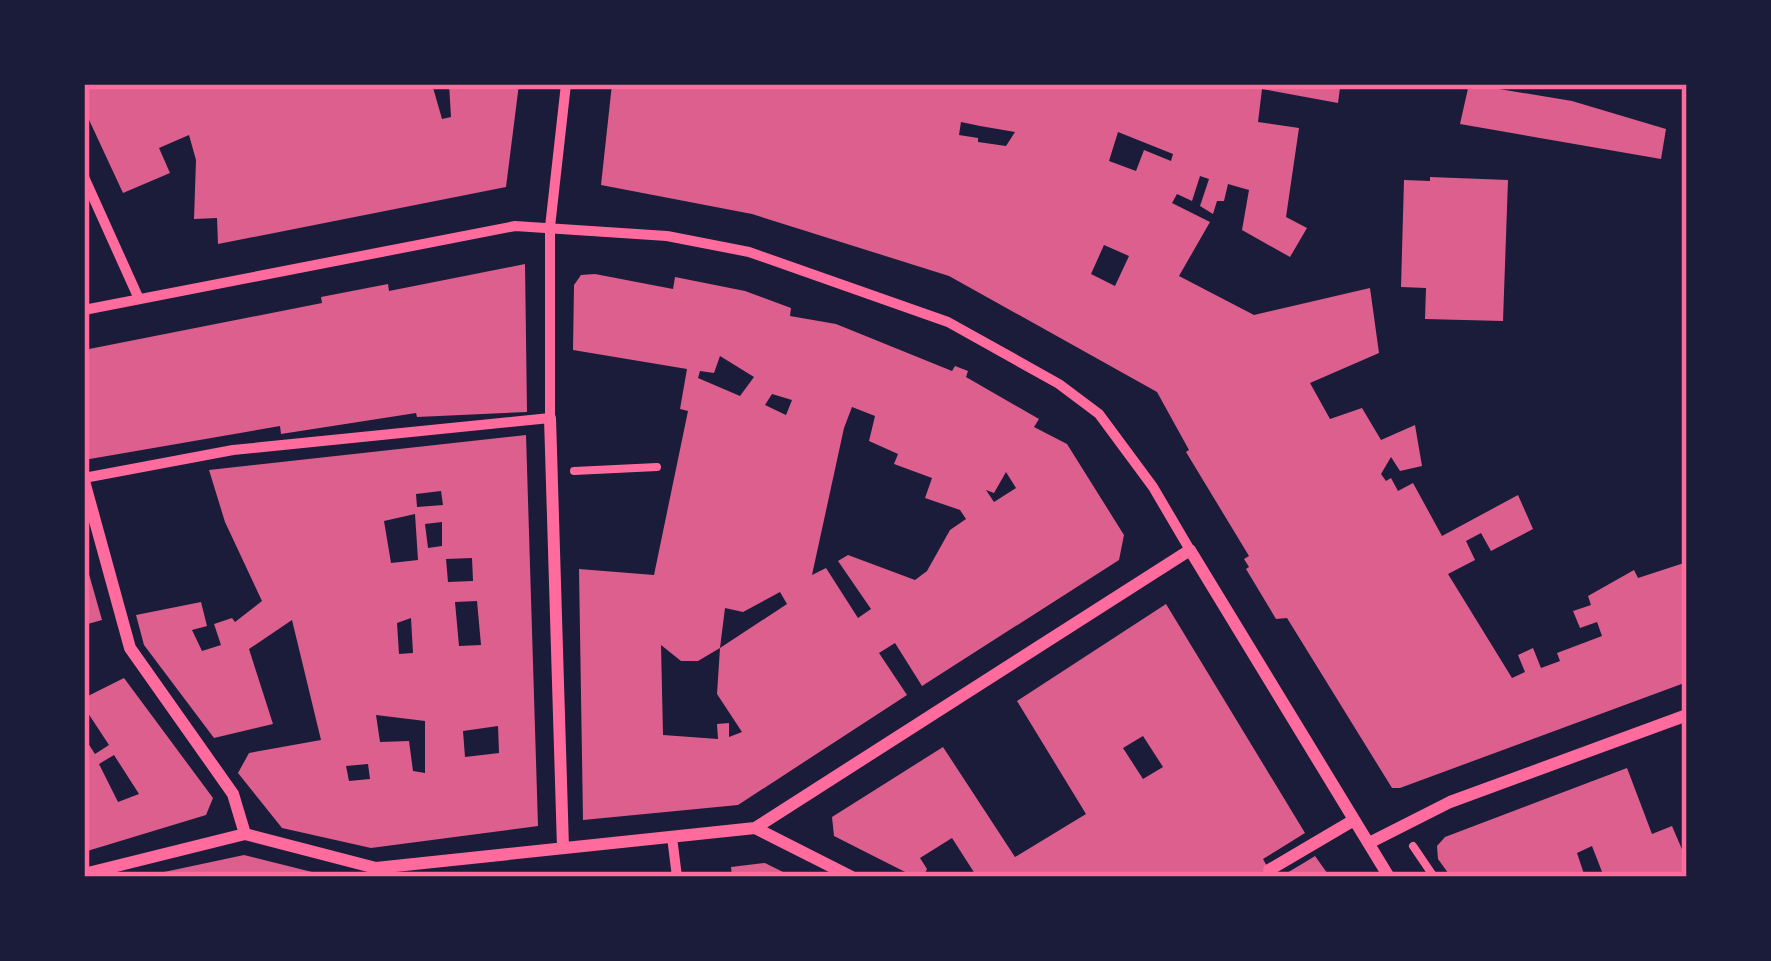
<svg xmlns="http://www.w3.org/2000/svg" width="1771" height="961" viewBox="0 0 1771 961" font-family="Lato,sans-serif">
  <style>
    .building { fill: #dd5f8e; fill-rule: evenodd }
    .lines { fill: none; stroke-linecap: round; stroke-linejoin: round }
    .path { stroke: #ff6b9d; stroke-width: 8 }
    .pedestrian { stroke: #ff6b9d; stroke-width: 10 }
    .minor { stroke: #ff6b9d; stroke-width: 12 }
    .neatline { fill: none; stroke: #ff6b9d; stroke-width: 4.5 }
  </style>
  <rect width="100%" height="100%" fill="#1b1b3a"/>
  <path class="building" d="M84,84H432L442,119L451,117L449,84H519L506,187L218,244L217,218L194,219L196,160L189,135L159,148L170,173L123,193L84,109Z
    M612,84H1316L1340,88L1338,103L1262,89L1258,122L1299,128L1286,217L1307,228L1290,257L1242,230L1249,190L1228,184L1224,201H1217L1213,214L1200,206L1209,179L1200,176L1192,201L1177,194L1172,203L1210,222L1179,276L1254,315L1370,288L1379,353L1310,383L1330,419L1362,408L1381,440L1415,425L1422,466L1400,471L1391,457L1381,474L1386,481L1391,478L1398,491L1413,483L1442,536L1518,495L1533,529L1491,551L1481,533L1466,541L1475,560L1448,574L1512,678L1525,672L1518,655L1533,648L1541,668L1560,661L1557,653L1602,636L1597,622L1580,628L1573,611L1591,605L1588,596L1634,570L1638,578L1687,562V682L1400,788H1392L1287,618L1276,619L1246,569L1249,567L1244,559L1249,556L1186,452L1189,450L1157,392L949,276L752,214L601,185ZM961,122L980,126L1015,132L1006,146L978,142V138L959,135ZM1118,132L1173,154L1171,161L1144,150L1136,171L1109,161ZM1104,245L1129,256L1115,286L1091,274Z
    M1469,84L1572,101L1666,129L1661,159L1460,124Z
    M1430,177L1508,180L1503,321L1425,319L1426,288L1401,287L1404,180L1430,181Z
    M525,264L527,412L417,417L416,413L281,434L280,426L84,460V350L317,304L322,303L321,297L388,284L389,291Z
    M595,274L673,289L675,277L745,291L791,308L790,316L836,324L952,371L955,366L968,371L966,377L1039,419L1034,427L1067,444L1124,535L1119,560L922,686L895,643L879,653L907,695L738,805L583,820L579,569L654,575L688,411L680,409L687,369L573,350L574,285L581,275ZM720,356L754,377L740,396L698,378L700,371L714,373ZM772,394L792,400L786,415L765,405ZM852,407L875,416L869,441L898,454L894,464L932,478L925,498L960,510L966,519L950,530L927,571L915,580L848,555L838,561L871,609L858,618L826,568L812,575L844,428ZM1006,472L1016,488L994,502L986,490L994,493ZM780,592L787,604L720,648L717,694L742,732L729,737V723L717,724L718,739L663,735L661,645L681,661H698L720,648L725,608L743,612Z
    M526,435L538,826L371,848L282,828L238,773L249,753L321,740L292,620L249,649L273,724L214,738L144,645L136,615L201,602L207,626L192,630L202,651L221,645L214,624L232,618L235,622L262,601L225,522L209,470ZM441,491L443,505L417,507L416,494ZM415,514L418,560L391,563L384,521ZM442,522V546L428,548L425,524ZM472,558L473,581L448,582L446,559ZM477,601L481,645L459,646L455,602ZM411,618L413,653L399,654L397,623ZM376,715L425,721V773L413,771L409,741L380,742ZM498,726L499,753L465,757L463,731ZM368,764L370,779L349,781L346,766Z
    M85,560L102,620L84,625V561Z
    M1166,604L1305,833L1263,859L1273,877H1245L1242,872L1234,877H977L952,838L920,858L927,869L923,877H915L834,836L832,817L943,747L1015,857L1086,814L1017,701ZM1143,736L1163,767L1143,779L1123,748Z
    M124,678L213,798L206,815L84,852V737L95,754L109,745L84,707V698ZM114,755L139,794L118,802L99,764Z
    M1627,768L1652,834L1672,826L1687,861V877H1604L1592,846L1577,853L1585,877H1451L1438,859L1437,846L1445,837Z
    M244,855L332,877H150V875Z
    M1315,856L1330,877H1280L1302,864Z
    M765,863L793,877H732L731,867Z"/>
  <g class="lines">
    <path class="path" d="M574,471L657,467
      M1413,846L1434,877"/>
    <path class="pedestrian" d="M84,177L139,299
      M84,310L515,226L667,236L749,252L948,322L1059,384L1099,414L1153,487L1190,550
      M84,478L233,450L550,418V227L566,84
      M672,837L677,877"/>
    <path class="minor" d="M550,418L563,848
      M84,481L130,648L233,794L245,834
      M755,828L1190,550L1389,877
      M1369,843L1450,802L1687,715
      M1269,870L1354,820
      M84,874L245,834L376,868L755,828L852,877"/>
  </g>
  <rect width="1771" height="961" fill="none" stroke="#1b1b3a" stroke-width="174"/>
  <rect x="87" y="87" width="1597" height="787" class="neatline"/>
</svg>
